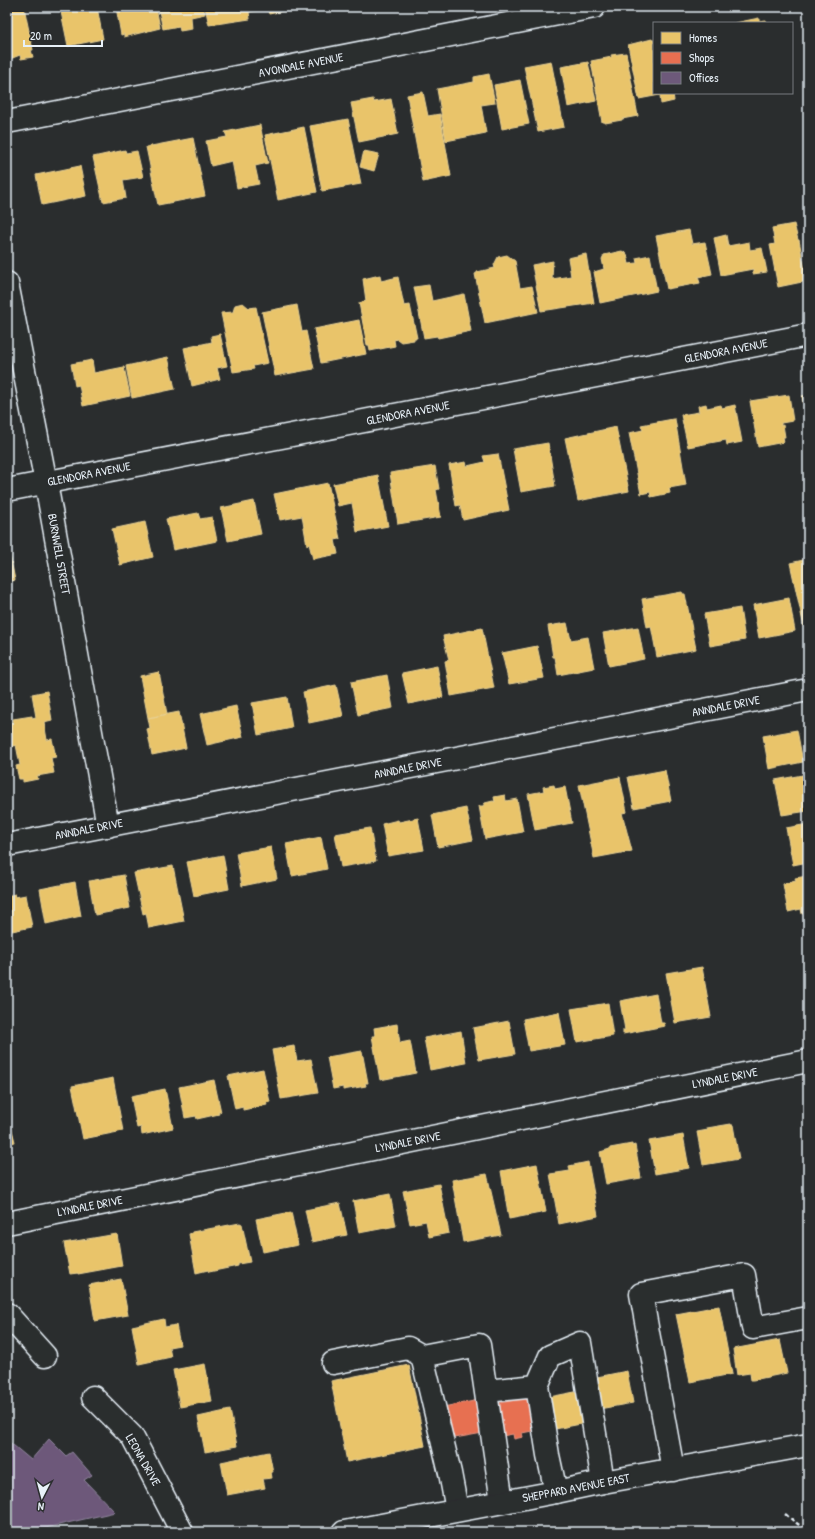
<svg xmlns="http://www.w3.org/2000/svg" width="815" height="1539" viewBox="0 0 815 1539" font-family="'Patrick Hand',sans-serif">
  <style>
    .homes { fill: #e9c46a; stroke: #e9d295 }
    .shops { fill: #e76f51; stroke: #e79683 }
    .offices { fill: #6d597a; stroke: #9287a0 }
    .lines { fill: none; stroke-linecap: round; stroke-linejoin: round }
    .minor-casing { stroke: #e8f1f8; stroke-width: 25 }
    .major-casing { stroke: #e8f1f8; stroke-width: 25 }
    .path { stroke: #e8f1f8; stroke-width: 2.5; stroke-dasharray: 4 3; stroke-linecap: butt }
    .minor { stroke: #2a2d2e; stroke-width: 22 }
    .major { stroke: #2a2d2e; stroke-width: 22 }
    .labels { text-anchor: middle; stroke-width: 4; stroke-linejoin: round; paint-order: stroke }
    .street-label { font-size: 12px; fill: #e8f1f8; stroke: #2a2d2e }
  </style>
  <rect width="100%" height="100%" fill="#2a2d2e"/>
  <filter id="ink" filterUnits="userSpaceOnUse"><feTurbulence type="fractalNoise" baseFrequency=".025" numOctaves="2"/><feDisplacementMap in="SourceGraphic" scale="8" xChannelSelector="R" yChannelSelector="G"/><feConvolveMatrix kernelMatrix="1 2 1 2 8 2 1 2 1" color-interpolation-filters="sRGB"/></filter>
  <g filter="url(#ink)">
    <path class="homes" d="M7,7H24L33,50H31L33,57L21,59L20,55L10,59L7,55Z
      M60,7H97L103,39L68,46Z
      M116,7H156L160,28L124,37V34L121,35Z
      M158,7H203L205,14L191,17L192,29L180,31L179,26L163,29Z
      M205,7H264L265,9L249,12L250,19L209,25Z
      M267,7H287L288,10L269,14Z
      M759,18V21L766,20L767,23H735Z
      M652,39V40H654V93H673L674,101L661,104L660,95L639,99L628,45Z
      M626,53L638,116L622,119V120L605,123V122H602L591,61L612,57L611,55Z
      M551,61L564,127L538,132L524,66Z
      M588,62L596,101L568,107L561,67Z
      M489,74L495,103L481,105L486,133L446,141L437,89L474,82V77Z
      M520,80L529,124L502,129L494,85Z
      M423,92L428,116L440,114L451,176L423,182L407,95Z
      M373,99L374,102L391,99L398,134L359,142L351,103Z
      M348,119L361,184L322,191L310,126Z
      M260,125L268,163L255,166L259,184L237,188L232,161L211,166L206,141L227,137L225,132Z
      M304,127L317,192L278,200L265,135Z
      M193,138L205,196L158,205L146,147Z
      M125,150L126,153L137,151L143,177L123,180L126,198L103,202L93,157Z
      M364,151L379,154L374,171L360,167Z
      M80,166L86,196L42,205L36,175Z
      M794,224L798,240H799L807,281L778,287L770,245L775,244L772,228Z
      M689,230L692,244L705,242L712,274L698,277L700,283L667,289L656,236Z
      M726,235L728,246L749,242L750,250L762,248L767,272L753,274V269L721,275L714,238Z
      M622,251L627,254L629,264L637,263L636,258L650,255L657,291L600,303L594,272L604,269L602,259L604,255Z
      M586,254L594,303L541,311L532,265L553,261L552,279L571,276L568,258Z
      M507,255L515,261L520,288L532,286L538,312L485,323L475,274L477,273V272L495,268L494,265L498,257Z
      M380,275L381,281L398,277L404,306L410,305L417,338H414V340L401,342L397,339L394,340L395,346L370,351L369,345H367L359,303L366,301L363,279Z
      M429,285L432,301L464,294L471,331L438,338L437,336L424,338L414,287Z
      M243,303L249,308L256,307L268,363L253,366L254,369L233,372L221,313L233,312L235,305Z
      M297,305L302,332L306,331L314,369L275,376L262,312Z
      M359,320L366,354L321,363L314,329Z
      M220,334L227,366L217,368L220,379L192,386L184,348L212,342L211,336Z
      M168,357L175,389L132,398L126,366Z
      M92,360L94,373L124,367L130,396L83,406L79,385L75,386L71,364Z
      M789,395L793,421L781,423V426L783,425L785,437H783L784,442L758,447L750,401Z
      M808,395V427L802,396Z
      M706,404L707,408L721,405L722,408L735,405L742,442L727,445L726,440L688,447L681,415L699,412L698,406Z
      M673,419H675L686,485L669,488L670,493L651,497L650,492L641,494L629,433L643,430L641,425Z
      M616,427L629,491L578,501L565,438Z
      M548,443L555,486L521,492L513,449Z
      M498,454L509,510L463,520L460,505L456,506L449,465L466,462L467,466L485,462L483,456Z
      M435,466L439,489L436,490L441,517L398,524L390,473Z
      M378,475L388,526L357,532L352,503L338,506L333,484Z
      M328,483L340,539L335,540L338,554L313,559L309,544L307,545L302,516L280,520L274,494Z
      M254,501L261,534L228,541L221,508Z
      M198,513L200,519L212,517L217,541L173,550L166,519Z
      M145,522L153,557L120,565L112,529Z
      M7,546H8L15,580L7,582Z
      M808,559V627H804L790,563Z
      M682,592L683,594H685L696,649L657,657L651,626L647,627L642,599Z
      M789,598L795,631L759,638L753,605Z
      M740,608L745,640L710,646L704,614Z
      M567,623L571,640L588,637L594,668L558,675L555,657H553L548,626Z
      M638,627L644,659L609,666L603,633Z
      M482,628L494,688L451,696L445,661L449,660L443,636Z
      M537,646L544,678L509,684L502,653Z
      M437,666L443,697L409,704L402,673Z
      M159,672L167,714L148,718L140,676Z
      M387,675L393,708L358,715L351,682Z
      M336,685L343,716L309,723L303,692Z
      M47,691L52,720L44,722L47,740L52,739L56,757L51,758L54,773L37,776L38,779L23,782V779H19L16,766L20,765L16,745L11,747L7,723L13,722V719L32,716V718L36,717L32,694Z
      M287,697L292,728L258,735L252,703Z
      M236,706L243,737L207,745L200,714Z
      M179,712L186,748L152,755L147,729L150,728L148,718Z
      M797,730L803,762L769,769L763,736Z
      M665,770L671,801L634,808L628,777Z
      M808,774V811L782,815L775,780Z
      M620,777L627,812L622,813L632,851L594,858L579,785Z
      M554,785L555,789L565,787L572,823L535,830L528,794L544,791L543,787Z
      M505,795L506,801L517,799L523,832L485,839L479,806H483L485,803L493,801L495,802L494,797Z
      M466,808L473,840L438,847L432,815Z
      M418,818L424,850L388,856L382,824L398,820L399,822Z
      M808,824V862L793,865L786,828Z
      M370,828L376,861L341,867L335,834Z
      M321,837L327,869L292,876L286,844Z
      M271,847L277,879L242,886L236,853Z
      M223,855L229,889L194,896L187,862Z
      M173,866L184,921L149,928L146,913L143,914L134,873Z
      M124,875L130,908L95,915L89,881Z
      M808,876V913L802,914L801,909L788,912L783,884L796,881L795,878Z
      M75,882L81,916L46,924L40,889Z
      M15,894V897L26,895L32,927L7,932V896Z
      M808,927V946L805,928Z
      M702,967L711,1017L675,1023L666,973Z
      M656,994L661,1023H664L665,1026L623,1034V1030H625L620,1001Z
      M608,1003L613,1036L577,1042L571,1009Z
      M559,1012L565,1045L529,1051L523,1019Z
      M509,1021L515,1054L479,1060L473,1028Z
      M397,1024L400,1043L410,1041L416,1073L380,1080L372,1036H375L374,1028Z
      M461,1031L466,1063L430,1070L424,1038Z
      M294,1046L297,1061L311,1059L318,1093L281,1099L272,1050Z
      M362,1051L368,1083H365L366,1086L343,1090V1087L333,1089L327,1057Z
      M263,1069L270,1102L266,1103L267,1105L243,1110V1107L235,1109L228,1076Z
      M113,1078L123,1131L83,1139L72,1086Z
      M214,1080L221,1112H218L219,1114L197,1119L196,1116L185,1118L179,1087Z
      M165,1089L173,1128L142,1135L141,1127L137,1128L131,1096Z
      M731,1124V1125H733L739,1159L703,1165L697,1132L708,1130L707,1128Z
      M11,1126L15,1142L7,1144V1127Z
      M683,1135L689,1168L655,1174L649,1141Z
      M632,1144V1146L635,1145L641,1178L606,1184L600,1152L610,1149V1148Z
      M588,1162L598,1216L559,1224L550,1174L570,1171L569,1166Z
      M537,1164L546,1212L509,1219L501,1171Z
      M487,1174L501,1235L463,1242L452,1180Z
      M439,1184L449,1233L429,1237L426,1221L410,1224L403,1191Z
      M390,1194L396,1226L359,1233L353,1201Z
      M340,1203L347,1235L312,1242L305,1210Z
      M291,1212L298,1245L263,1252L256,1219Z
      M240,1223L242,1224L250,1262L238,1264V1266L209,1272L208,1270L196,1273L189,1234L192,1233V1232Z
      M117,1234L122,1266L78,1274V1273L70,1274L64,1243Z
      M121,1279L128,1315L95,1321L89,1285Z
      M719,1306L732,1374L690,1382L676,1314Z
      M164,1319L165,1327L176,1325L180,1345L169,1347L171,1357L139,1364L132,1326Z
      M780,1340L787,1373L753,1380H751L750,1373L737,1375L733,1349Z
      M205,1364L212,1401L180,1407L173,1370Z
      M409,1365L425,1446L347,1462L331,1381Z
      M627,1371L633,1403L599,1409L592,1378Z
      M580,1391L586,1423L550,1430L544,1398Z
      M230,1410L237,1446L205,1452L198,1417Z
      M269,1452L273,1472H271L272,1478L263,1479L265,1488L227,1495L221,1462Z"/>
    <path class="shops" d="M531,1397L537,1430L522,1433L523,1437L514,1439L513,1434L502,1436L495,1404Z
      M479,1400L483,1433L449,1439L443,1407Z"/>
    <path class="offices" d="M49,1439L66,1456L72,1452L92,1475L84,1480L115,1512L28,1532H7V1440L31,1460Z"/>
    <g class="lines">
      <defs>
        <path id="minor" d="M7,122L594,7
          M7,283L46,483L108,826
          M7,490L808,335
          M7,845L808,690
          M7,1223L808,1061
          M7,1314L45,1356
          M333,1363L408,1348L422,1356
          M486,1391L537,1386
          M93,1397L132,1436L182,1532
          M673,1470L641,1294L744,1275L753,1328L808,1318
          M556,1492L548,1455L537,1386L550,1356L580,1343L603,1482
          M457,1510L450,1473L422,1356L479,1345L502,1502"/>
        <path id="major" d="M344,1532L556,1492L603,1482L808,1445"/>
      </defs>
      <use href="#minor" class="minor-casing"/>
      <use href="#major" class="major-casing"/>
      <path class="path" d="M785,1514L808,1532"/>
      <use href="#minor" class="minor"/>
      <use href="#major" class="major"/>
    </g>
  </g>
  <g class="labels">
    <g class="street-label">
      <text transform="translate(301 65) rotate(-11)" y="4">AVONDALE AVENUE</text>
      <text transform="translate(726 351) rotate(-11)" y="4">GLENDORA AVENUE</text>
      <text transform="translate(408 413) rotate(-11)" y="4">GLENDORA AVENUE</text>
      <text transform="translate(89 474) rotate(-11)" y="4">GLENDORA AVENUE</text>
      <text transform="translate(59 554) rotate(80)" y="4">BURNWELL STREET</text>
      <text transform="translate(726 706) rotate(-11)" y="4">ANNDALE DRIVE</text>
      <text transform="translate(408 768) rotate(-11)" y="4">ANNDALE DRIVE</text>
      <text transform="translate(89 829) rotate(-11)" y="4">ANNDALE DRIVE</text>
      <text transform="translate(725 1078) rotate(-11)" y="4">LYNDALE DRIVE</text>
      <text transform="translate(408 1142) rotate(-11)" y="4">LYNDALE DRIVE</text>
      <text transform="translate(90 1206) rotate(-11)" y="4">LYNDALE DRIVE</text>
      <text transform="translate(143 1460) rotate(60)" y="4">LEONA DRIVE</text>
      <text transform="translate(576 1488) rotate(-11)" y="4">SHEPPARD AVENUE EAST</text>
    </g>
  </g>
  <rect width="815" height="1539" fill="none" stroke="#2a2d2e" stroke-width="24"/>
  <rect x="12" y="12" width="791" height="1515" fill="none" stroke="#e8f1f8" stroke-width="1.5" filter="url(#ink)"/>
  <rect x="653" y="22" width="140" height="72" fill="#2a2d2e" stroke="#767b7f"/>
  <rect x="661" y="32" width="20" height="12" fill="#e9c46a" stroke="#767b7f"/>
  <text x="689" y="42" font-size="12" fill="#e8f1f8">Homes</text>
  <rect x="661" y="52" width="20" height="12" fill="#e76f51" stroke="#767b7f"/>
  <text x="689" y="62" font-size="12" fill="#e8f1f8">Shops</text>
  <rect x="661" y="72" width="20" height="12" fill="#6d597a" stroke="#767b7f"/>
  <text x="689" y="82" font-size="12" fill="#e8f1f8">Offices</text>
  <g transform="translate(42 1497) rotate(186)" stroke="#2a2d2e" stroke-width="3" paint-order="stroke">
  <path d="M0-3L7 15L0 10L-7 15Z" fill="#e8f1f8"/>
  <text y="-6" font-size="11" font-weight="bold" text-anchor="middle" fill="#e8f1f8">N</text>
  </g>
  <path d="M24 40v6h78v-6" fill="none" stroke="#e8f1f8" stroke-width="2"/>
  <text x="30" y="40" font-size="12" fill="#e8f1f8" stroke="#2a2d2e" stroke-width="3" paint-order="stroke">20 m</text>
</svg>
